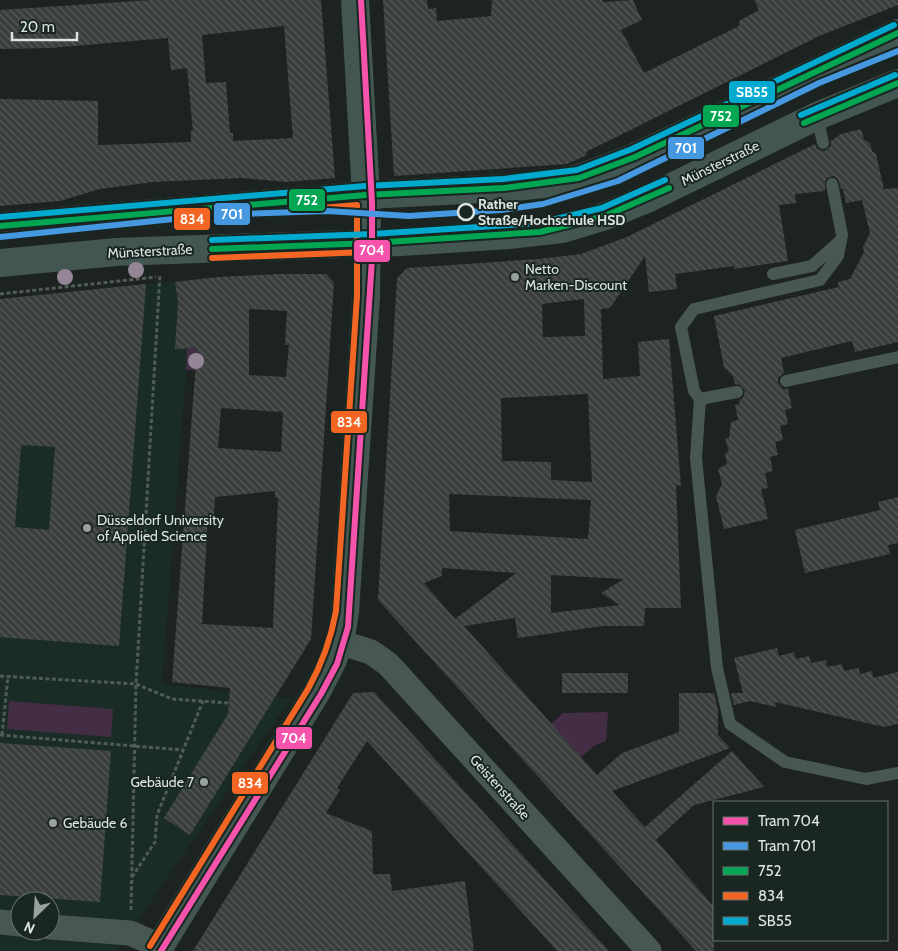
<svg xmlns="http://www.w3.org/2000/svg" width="898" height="951" viewBox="0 0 898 951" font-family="Cabin,sans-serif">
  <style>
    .built { fill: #192c26; fill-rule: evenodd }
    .grass { fill: #442e45 }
    .building { fill: url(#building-back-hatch); fill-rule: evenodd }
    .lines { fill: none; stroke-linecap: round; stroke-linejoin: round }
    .path { stroke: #515c58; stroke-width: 3; stroke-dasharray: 4 2.5; stroke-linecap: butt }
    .lane { stroke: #485752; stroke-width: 12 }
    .street { stroke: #485752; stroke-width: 25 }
    .secondary { stroke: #435651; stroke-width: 28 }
    .bus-1-casing { stroke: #192622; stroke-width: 10 }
    .bus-2-casing { stroke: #192622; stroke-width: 10 }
    .bus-3-casing { stroke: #192622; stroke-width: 10 }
    .bus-1 { stroke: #00a651; stroke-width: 6 }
    .bus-2 { stroke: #f26522; stroke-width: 6 }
    .bus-3 { stroke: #00a9ce; stroke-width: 6 }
    .tram-1-casing { stroke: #192622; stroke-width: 10 }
    .tram-2-casing { stroke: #192622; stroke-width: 10 }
    .tram-1 { stroke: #f653ac; stroke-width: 6 }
    .tram-2 { stroke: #4699e1; stroke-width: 6 }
    .tree { fill: #948697 }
    .stop-dot { fill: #192622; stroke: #dce4e1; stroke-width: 2.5 }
    .poi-dot { fill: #99a09e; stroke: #192622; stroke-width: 2 }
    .labels { text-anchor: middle; stroke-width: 4; stroke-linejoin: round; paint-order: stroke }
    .street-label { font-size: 14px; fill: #dce4e1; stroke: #192622 }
    .stop-label { font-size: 14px; font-weight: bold; fill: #dce4e1; stroke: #192622; text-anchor: start }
    .poi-label { font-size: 14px; fill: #dce4e1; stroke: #192622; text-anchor: start }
    .line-badge { stroke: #192622; stroke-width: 2 }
    .badge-label { font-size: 14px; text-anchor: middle; font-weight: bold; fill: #fff }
  </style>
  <defs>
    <pattern id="building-back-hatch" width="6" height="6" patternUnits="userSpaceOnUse" patternTransform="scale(1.25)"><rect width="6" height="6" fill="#3a3f3e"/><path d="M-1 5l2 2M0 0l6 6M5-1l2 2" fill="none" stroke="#565b5a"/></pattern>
  </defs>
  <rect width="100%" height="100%" fill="#1c2321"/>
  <path class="built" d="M218,277L221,347L215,371H186L162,684L291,698L117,951H0V299ZM20,901H50V931H20Z"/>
  <path class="grass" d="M221,347L215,371L186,370L187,349Z
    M9,701L113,709L111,737L7,729Z
    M608,712L606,741L594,746L581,757L551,724L563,713Z"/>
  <path class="building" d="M152,0H321L335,178L286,182L242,178L153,182L100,189L60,201L0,206V99L98,101V145L191,142V131H193L187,68L171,70L168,38L50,48L0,49V10ZM284,26L293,138L233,141V133H230L226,82L206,83L202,35Z
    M383,0H427L428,9L436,8L437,21L491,16L492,0H602L603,2L633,0L642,20L621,30L644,73L739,26V21L759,10L754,0H898V5L819,36L586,152L587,155L567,164L394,176Z
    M861,129L864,140L870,143L872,151L876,154L884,189L898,188V342L855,352L852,341L781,358L784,373L778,378V383L783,389H788L792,408L785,410L788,424L780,426L783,440L775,442L778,455L770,457L773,471L765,473L768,488L761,489L768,519L724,529L716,496L722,484L718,469L727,464L725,453L729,452L725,438H729L731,422L738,420L735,405L740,404L739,400L743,398L745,391L740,385L735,384L733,376L724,367L714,316L839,287L838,282L850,279L864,252L863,247L870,233L862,200L846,203L843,189H841L838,179L834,176L827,178L825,181V191L795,194L796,203L779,205L788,261L734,269V266L675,274L677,289L649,292L645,256L610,308L601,309L603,379L640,376L638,342L669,339L681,486L676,485L681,608H645L644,626H603L518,638L515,618L464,626L597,775L622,753L679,732V693H714L718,710V735L730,748L612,791L645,827L732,751L764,787L694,805L656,840L714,907V951H696L378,600L397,278L407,268L539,259L581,254L627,237L815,144L817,149L825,151L831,146V141L841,134ZM584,299L585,336L543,337L542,304ZM588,394L592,482L551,480V462L502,461L501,398ZM449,494L591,500L588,539L450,531ZM442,568L516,573L455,619L424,583L442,576ZM551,575L624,579L601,593L620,605L551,613Z
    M279,274H326L334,283L311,639L190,835L164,818L228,714L230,688L172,682L197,348L175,349L178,302L175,282L218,277ZM249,309L287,311L285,345H289L286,377L249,375ZM221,408L283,412L281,452L218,448ZM275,491V497L278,498L273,628L202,624L208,514H214L215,497Z
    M146,284L119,646L0,637V299ZM21,445L55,447L49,530L15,527Z
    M898,497V543L888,545L890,554L805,573L795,530L880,510L878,502Z
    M777,648L779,656L794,652L796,659L809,656L811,663L826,660L827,667L842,664L844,671L859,668L860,674L872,671L873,678L898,672V724L884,727L775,702L776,707L750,701L734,705L731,693H743L734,658Z
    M562,673H628V693H562Z
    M374,692L537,871L609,951H557L367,741L337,788L340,790L326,813L372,831L373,874H390L392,891L465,881L474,951H193L353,693Z
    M0,743L111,751L100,902L0,895Z"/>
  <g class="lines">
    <path class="path" d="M0,294L156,277
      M0,676L136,684L172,699L229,703
      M0,735L183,750
      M2,735L8,676
      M132,877L155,842L157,815L203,701
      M131,910L136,684L160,274"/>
    <path class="lane" d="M817,116L823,143
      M832,184L842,235L838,256L820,280L694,309L681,327L694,391L700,399L696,458L717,668L730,724L785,762L866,779L898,773
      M773,274L812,266L841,240
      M786,381L898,357
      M700,399L737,392"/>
    <path class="street" d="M339,642L371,652L388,664L649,951
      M0,922L20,924
      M50,927L130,933L160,946"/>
    <path class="secondary" d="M0,226L366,195L504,188L554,183L579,178L635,157L898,33
      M0,263L116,252L401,242L509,235L562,229L605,216L649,198L817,116L898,83
      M157,951L316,693L333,660L341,636L345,612L366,296L367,214L355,0"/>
    <defs>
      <path id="bus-1" d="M804,123L898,83
        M0,226L366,195L504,188L579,178L635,157L898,33
        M212,249L372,243L540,232L605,216L669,188"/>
      <path id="bus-2" d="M1,235L357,205V296L336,611C331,639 322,664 308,689L150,946
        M212,258L367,252"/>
      <path id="bus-3" d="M801,115L895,75
        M0,217L365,186L503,179L577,170L632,149L894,25
        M212,240L372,234L539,223L602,208L665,180"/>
    </defs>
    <use href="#bus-1" class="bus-1-casing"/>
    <use href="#bus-2" class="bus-2-casing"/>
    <use href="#bus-3" class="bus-3-casing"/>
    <use href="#bus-1" class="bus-1"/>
    <use href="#bus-2" class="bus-2"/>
    <use href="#bus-3" class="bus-3"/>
    <defs>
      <path id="tram-1" d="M161,951L321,694L337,664L348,627L372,259V203L361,0"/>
      <path id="tram-2" d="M0,237L212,215L327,211L409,216L501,210L543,204L618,181L819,83L898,51"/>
    </defs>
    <use href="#tram-1" class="tram-1-casing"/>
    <use href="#tram-2" class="tram-2-casing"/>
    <use href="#tram-1" class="tram-1"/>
    <use href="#tram-2" class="tram-2"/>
  </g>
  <g class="tree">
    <circle cx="136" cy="270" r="8"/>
    <circle cx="65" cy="277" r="8"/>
    <circle cx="196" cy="361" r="8"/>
  </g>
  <circle class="stop-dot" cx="466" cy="212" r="8"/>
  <g class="poi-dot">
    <circle cx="515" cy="277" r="5"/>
    <circle cx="87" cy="528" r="5"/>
    <circle cx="204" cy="782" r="5"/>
    <circle cx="53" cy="823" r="5"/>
  </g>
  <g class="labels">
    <g class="street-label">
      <text transform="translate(720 163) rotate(-26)" y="5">Münsterstraße</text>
      <text transform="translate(150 251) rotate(-3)" y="5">Münsterstraße</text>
      <text transform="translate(500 787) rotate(48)" y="5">Geistenstraße</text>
    </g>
    <g class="stop-label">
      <text x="478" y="209">Rather<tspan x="478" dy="16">Straße/Hochschule HSD</tspan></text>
    </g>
    <g class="poi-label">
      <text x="525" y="274">Netto<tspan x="525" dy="16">Marken-Discount</tspan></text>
      <text x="97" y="525">Düsseldorf University<tspan x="97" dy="16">of Applied Science</tspan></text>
      <text x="194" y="787" text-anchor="end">Gebäude 7</text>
      <text x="63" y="828">Gebäude 6</text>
    </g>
  </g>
  <g class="line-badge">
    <rect x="728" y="80" width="48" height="24" rx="5" fill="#00a9ce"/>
    <rect x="702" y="104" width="38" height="24" rx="5" fill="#00a651"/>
    <rect x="667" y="136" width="38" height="24" rx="5" fill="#4699e1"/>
    <rect x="288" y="188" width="38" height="24" rx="5" fill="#00a651"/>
    <rect x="213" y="202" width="38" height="24" rx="5" fill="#4699e1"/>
    <rect x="173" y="207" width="38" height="24" rx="5" fill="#f26522"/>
    <rect x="353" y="239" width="38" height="24" rx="5" fill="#f653ac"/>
    <rect x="330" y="410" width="38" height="24" rx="5" fill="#f26522"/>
    <rect x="275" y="726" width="38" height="24" rx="5" fill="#f653ac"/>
    <rect x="231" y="771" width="38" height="24" rx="5" fill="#f26522"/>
  </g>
  <g class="badge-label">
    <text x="752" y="97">SB55</text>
    <text x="721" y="121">752</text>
    <text x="686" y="153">701</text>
    <text x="307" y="205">752</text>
    <text x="232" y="219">701</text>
    <text x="192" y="224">834</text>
    <text x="372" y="255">704</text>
    <text x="349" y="427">834</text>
    <text x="294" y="743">704</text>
    <text x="250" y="788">834</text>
  </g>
  <rect x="713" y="801" width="175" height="140" fill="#192622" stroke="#67726e"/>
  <rect x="723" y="817" width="25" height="8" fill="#f653ac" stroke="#67726e"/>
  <text x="758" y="826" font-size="15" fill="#dce4e1">Tram 704</text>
  <rect x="723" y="842" width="25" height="8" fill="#4699e1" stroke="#67726e"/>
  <text x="758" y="851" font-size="15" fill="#dce4e1">Tram 701</text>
  <rect x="723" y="867" width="25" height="8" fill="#00a651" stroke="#67726e"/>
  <text x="758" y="876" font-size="15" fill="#dce4e1">752</text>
  <rect x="723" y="892" width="25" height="8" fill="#f26522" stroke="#67726e"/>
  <text x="758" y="901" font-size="15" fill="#dce4e1">834</text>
  <rect x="723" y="917" width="25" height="8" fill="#00a9ce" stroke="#67726e"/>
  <text x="758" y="926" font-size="15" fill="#dce4e1">SB55</text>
  <g transform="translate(35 916) rotate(205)"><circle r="24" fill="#192622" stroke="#67726e"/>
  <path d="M0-4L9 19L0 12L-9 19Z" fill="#99a09e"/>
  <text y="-8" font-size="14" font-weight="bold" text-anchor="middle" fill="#dce4e1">N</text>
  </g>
  <path d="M12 32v8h65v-8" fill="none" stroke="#dce4e1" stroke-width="2.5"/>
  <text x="20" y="32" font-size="15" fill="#dce4e1" stroke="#192622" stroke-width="4" paint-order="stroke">20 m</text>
</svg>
